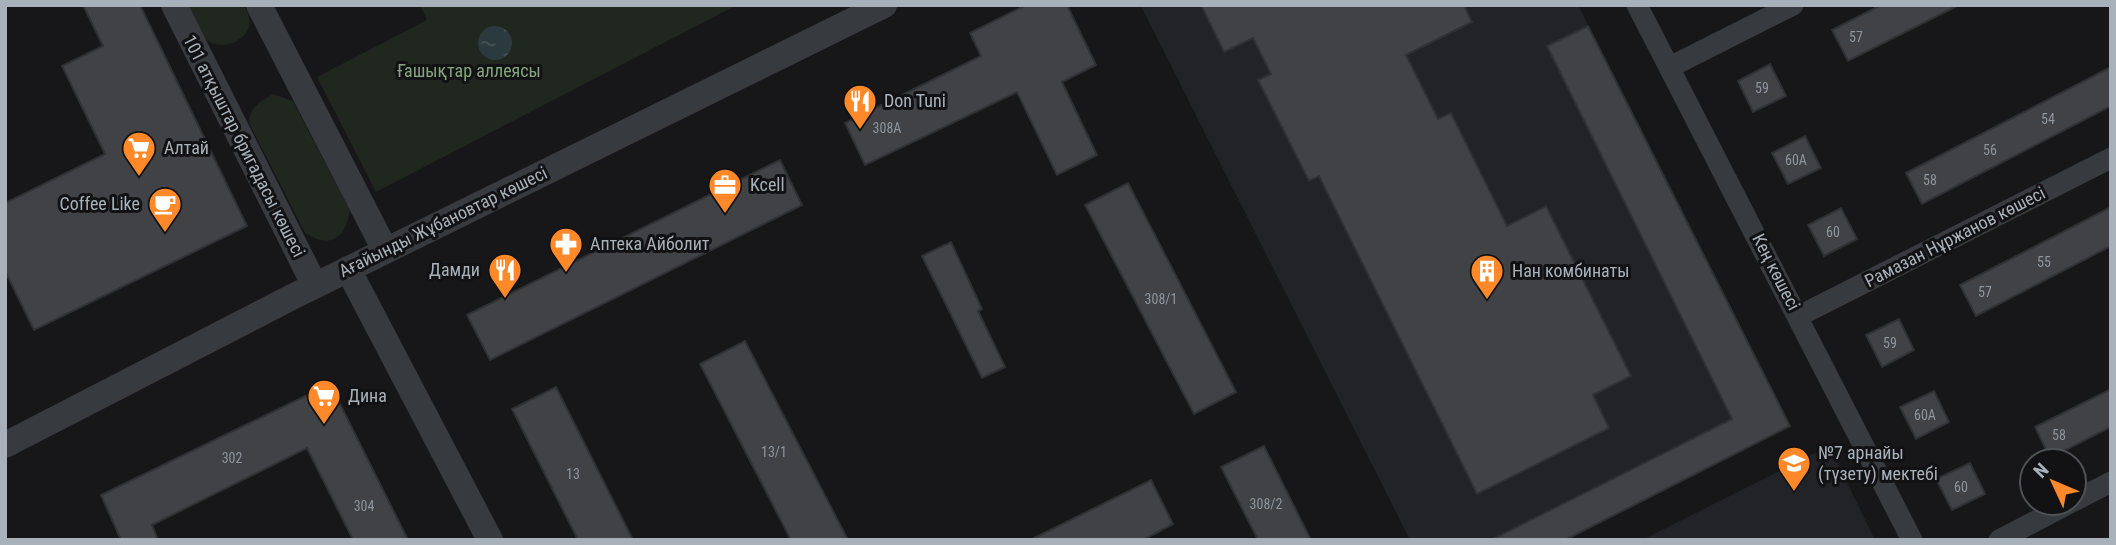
<svg xmlns="http://www.w3.org/2000/svg" width="2116" height="545" viewBox="0 0 2116 545" font-family="'Roboto Condensed',sans-serif">
  <style>
    .built { fill: #222326 }
    .green { fill: #1f271e }
    .water { fill: url(#water-ripples) }
    .building { fill: #404246; stroke: #303135; stroke-width: 2 }
    .lines { fill: none; stroke-linecap: round; stroke-linejoin: round }
    .minor { stroke: #373a3e; stroke-width: 21 }
    .tertiary { stroke: #373a3e; stroke-width: 26 }
    .labels { text-anchor: middle; stroke-width: 6; stroke-linejoin: round; paint-order: stroke }
    .number-label { font-size: 14px; fill: #8e959d }
    .park-label { font-size: 18px; fill: #84a67d; stroke: #121214 }
    .poi-label { font-size: 18px; fill: #a8b1ba; stroke: #121214; text-anchor: start }
    .street-label { font-size: 18px; fill: #a8b1ba; stroke: #121214 }
  </style>
  <defs>
    <pattern id="water-ripples" width="26" height="14" patternUnits="userSpaceOnUse" patternTransform="scale(1.75)"><rect width="26" height="14" fill="#2b3a3e"/><path d="M2 4q2-2 4 0t4 0M15 11q2-2 4 0t4 0" fill="none" stroke="#475458"/></pattern>
  </defs>
  <rect width="100%" height="100%" fill="#171719"/>
  <path class="built" d="M1147,5H1578L1790,426L1565,540H1410L1142,8Z
    M1829,446L1875,540H1642Z"/>
  <path class="green" d="M187,5H244C247,12 251,19 249,27C244,43 219,51 207,40C198,32 193,16 187,5Z
    M420,5H737L376,192L317,77L427,20Z
    M273,94L293,101L350,211C345,239 330,249 305,233L249,123C250,106 260,102 273,94Z"/>
  <path class="water" d="M478 43a17 17 0 1 1 34 0a17 17 0 1 1-34 0Z"/>
  <path class="building" d="M83,5H140L247,226L34,330L5,271V203L105,154L62,66L103,46Z
    M1026,5H1067L1096,65L1062,82L1097,155L1057,175L1017,92L865,165L845,123L981,56L970,33Z
    M1201,5H1464L1472,22L1406,55L1438,119L1451,113L1507,226L1546,206L1631,376L1593,395L1609,428L1477,494L1319,176L1309,181L1258,80L1271,74L1253,38L1224,52Z
    M1881,5H1959L1848,61L1832,30Z
    M1588,26L1790,426L1565,540H1491L1732,419L1547,46Z
    M1770,64L1786,96L1753,112L1738,81Z
    M2111,67V106L1922,204L1906,173Z
    M1805,136L1821,168L1788,184L1772,153Z
    M780,160L802,205L490,360L467,315Z
    M1128,183L1236,392L1194,414L1085,205Z
    M2111,207V246L1976,316L1960,285Z
    M1841,208L1857,239L1824,256L1808,225Z
    M951,242L982,309L978,311L1005,367L982,378L922,256Z
    M1899,319L1914,350L1882,367L1866,335Z
    M745,341L848,540H791L700,364Z
    M330,384L408,540H353L307,448L152,525L158,540H121L101,495Z
    M556,387L633,540H578L512,409Z
    M2111,389V427L2050,458L2035,427Z
    M1934,391L1949,422L1916,439L1900,407Z
    M1264,446L1311,540H1258L1221,467Z
    M1970,463L1985,494L1952,510L1936,479Z
    M1151,480L1173,524L1143,540H1030Z"/>
  <g class="lines">
    <path class="minor" d="M1637,5L1912,540
      M1670,67L1793,5
      M1799,316L2111,158
      M2074,501L2111,482
      M1999,540L2070,503"/>
    <path class="tertiary" d="M174,5L315,286
      M259,5L385,250
      M348,269L490,540
      M5,445L294,296L884,5"/>
  </g>
  <defs>
    <symbol id="restaurant-pin" viewBox="-11 -11 22 30"><path d="M0 17L-7.5 6A9.5 9.5 0 1 1 7.5 6Z" fill="#ff8928" stroke="#121214"/><path d="M-5-6h1v4h1v-4h1v4h1v-4h1v5L-1.5 .5V6h-2V.5L-5-1ZM5-6V6H3V1.5H1.5Q1.5-4 5-6Z" fill="#fff"/></symbol>
    <symbol id="supermarket-pin" viewBox="-11 -11 22 30"><path d="M0 17L-7.5 6A9.5 9.5 0 1 1 7.5 6Z" fill="#ff8928" stroke="#121214"/><path d="M-6-5.5h2.5l.6 2H6L4.5 2H-2.5L-4.4-4H-6ZM-1.5 3.2a1.3 1.3 0 1 0 .1 0ZM3 3.2a1.3 1.3 0 1 0 .1 0Z" fill="#fff"/></symbol>
    <symbol id="office-pin" viewBox="-11 -11 22 30"><path d="M0 17L-7.5 6A9.5 9.5 0 1 1 7.5 6Z" fill="#ff8928" stroke="#121214"/><path d="M-6-3h4V-5.5h4V-3h4V5H-6ZM-1-4.5V-3h2v-1.5ZM-6 0V1H6V0Z" fill="#fff"/></symbol>
    <symbol id="cafe-pin" viewBox="-11 -11 22 30"><path d="M0 17L-7.5 6A9.5 9.5 0 1 1 7.5 6Z" fill="#ff8928" stroke="#121214"/><path d="M-5.5-4.5H6V0H3Q3 3.5 0 3.5H-2.5Q-5.5 3.5-5.5 0ZM3-3.2v2h1.7v-2ZM-6 4.5H4V6H-6Z" fill="#fff"/></symbol>
    <symbol id="pharmacy-pin" viewBox="-11 -11 22 30"><path d="M0 17L-7.5 6A9.5 9.5 0 1 1 7.5 6Z" fill="#ff8928" stroke="#121214"/><path d="M-2-6h4v4h4v4h-4v4h-4v-4h-4v-4h4Z" fill="#fff"/></symbol>
    <symbol id="building-pin" viewBox="-11 -11 22 30"><path d="M0 17L-7.5 6A9.5 9.5 0 1 1 7.5 6Z" fill="#ff8928" stroke="#121214"/><path d="M-4-6H4V6H1V3H-1V6H-4ZM-2.5-4.3h1.7v1.8h-1.7ZM.8-4.3h1.7v1.8H.8ZM-2.5-1h1.7V.8h-1.7ZM.8-1h1.7V.8H.8Z" fill="#fff"/></symbol>
    <symbol id="school-pin" viewBox="-11 -11 22 30"><path d="M0 17L-7.5 6A9.5 9.5 0 1 1 7.5 6Z" fill="#ff8928" stroke="#121214"/><path d="M0-5L7-2L0 1L-7-2ZM-4 1L0 2.5L4 1V4Q0 6-4 4Z" fill="#fff"/></symbol>
  </defs>
  <g fill-rule="evenodd">
    <use href="#restaurant-pin" x="841" y="82" width="38" height="52"/>
    <use href="#supermarket-pin" x="120" y="129" width="38" height="52"/>
    <use href="#office-pin" x="706" y="166" width="38" height="52"/>
    <use href="#cafe-pin" x="146" y="185" width="38" height="52"/>
    <use href="#pharmacy-pin" x="547" y="225" width="38" height="52"/>
    <use href="#restaurant-pin" x="486" y="251" width="38" height="52"/>
    <use href="#building-pin" x="1468" y="252" width="38" height="52"/>
    <use href="#supermarket-pin" x="305" y="377" width="38" height="52"/>
    <use href="#school-pin" x="1775" y="444" width="38" height="52"/>
  </g>
  <g class="labels">
    <g class="number-label">
      <text x="1856" y="42">57</text>
      <text x="1762" y="93">59</text>
      <text x="2048" y="124">54</text>
      <text x="887" y="133">308А</text>
      <text x="1990" y="155">56</text>
      <text x="1796" y="165">60А</text>
      <text x="1930" y="185">58</text>
      <text x="1833" y="237">60</text>
      <text x="2044" y="267">55</text>
      <text x="1985" y="297">57</text>
      <text x="1161" y="304">308/1</text>
      <text x="1890" y="348">59</text>
      <text x="1925" y="420">60А</text>
      <text x="2059" y="440">58</text>
      <text x="774" y="457">13/1</text>
      <text x="232" y="463">302</text>
      <text x="573" y="479">13</text>
      <text x="1961" y="492">60</text>
      <text x="1266" y="509">308/2</text>
      <text x="364" y="511">304</text>
    </g>
    <g class="park-label">
      <text x="469" y="77">Ғашықтар аллеясы</text>
    </g>
    <g class="poi-label">
      <text x="884" y="107">Don Tuni</text>
      <text x="164" y="154">Алтай</text>
      <text x="750" y="191">Kcell</text>
      <text x="140" y="210" text-anchor="end">Coffee Like</text>
      <text x="590" y="250">Аптека Айболит</text>
      <text x="480" y="276" text-anchor="end">Дамди</text>
      <text x="1512" y="277">Нан комбинаты</text>
      <text x="348" y="402">Дина</text>
      <text x="1818" y="459">№7 арнайы<tspan x="1818" dy="21">(түзету) мектебі</tspan></text>
    </g>
    <g class="street-label">
      <text transform="translate(244 146) rotate(63)" y="6">101 атқыштар бригадасы көшесі</text>
      <text transform="translate(443 222) rotate(-26)" y="6">Ағайынды Жұбановтар көшесі</text>
      <text transform="translate(1955 237) rotate(-27)" y="6">Рамазан Нұржанов көшесі</text>
      <text transform="translate(1776 272) rotate(63)" y="6">Кең көшесі</text>
    </g>
  </g>
  <rect width="2116" height="545" fill="none" stroke="#a8b1ba" stroke-width="14"/>
  <g transform="translate(2053 482) rotate(314)"><circle r="33" fill="#121214" stroke="#4e5256" stroke-width="2"/>
  <path d="M0-5L12 26L0 18L-12 26Z" fill="#ff8928"/>
  <text y="-10" font-size="19" font-weight="bold" text-anchor="middle" fill="#a8b1ba">N</text>
  </g>
</svg>
